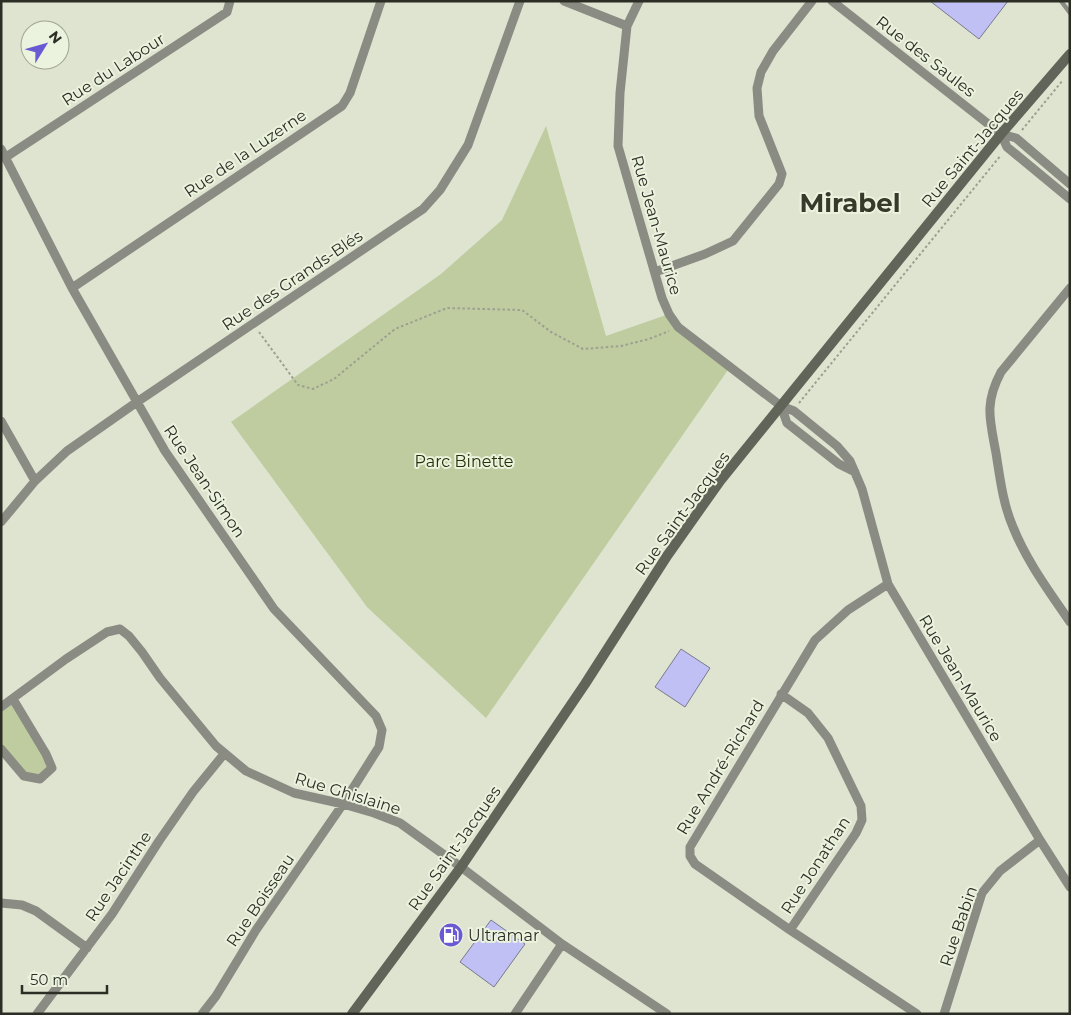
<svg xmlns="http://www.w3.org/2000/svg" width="1071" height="1015" viewBox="0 0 1071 1015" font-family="Montserrat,sans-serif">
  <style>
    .green { fill: #bfcca0 }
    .building { fill: #c0c0f5; stroke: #797a8c }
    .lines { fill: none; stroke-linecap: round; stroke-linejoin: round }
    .path { stroke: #9ca091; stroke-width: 2; stroke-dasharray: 2.5 2.5; stroke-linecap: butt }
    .lane { stroke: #8a8c84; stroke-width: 4.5 }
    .street { stroke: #8a8c84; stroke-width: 9 }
    .secondary { stroke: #616458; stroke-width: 10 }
    .labels { text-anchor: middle; stroke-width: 4; stroke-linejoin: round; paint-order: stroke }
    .street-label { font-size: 16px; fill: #2c2e26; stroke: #ebf2dd }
    .park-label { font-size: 16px; fill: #262f06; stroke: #ebf2dd }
    .poi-label { font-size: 16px; fill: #2c2e26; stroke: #ebf2dd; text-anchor: start }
    .town-label { font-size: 26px; font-weight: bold; fill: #353a2a; stroke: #ebf2dd }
  </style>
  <rect width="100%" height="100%" fill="#dee4d0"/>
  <path class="green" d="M546,126L606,336L669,314L730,367L486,718L367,607L231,422L441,274L502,220Z
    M13,699L52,768L40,779L24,776L1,749V707Z"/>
  <path class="building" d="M930,1H1008L979,39Z
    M681,649L710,668L685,707L655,687Z
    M491,920L525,944L494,987L460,962Z"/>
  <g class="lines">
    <path class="path" d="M1022,130L1063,80
      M259,332L298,385L313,389L334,379L395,329L447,308L522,310L551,332L583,349L621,346L649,339L669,331
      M799,403L1001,155"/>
    <path class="lane" d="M1061,1L1070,13"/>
    <path class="street" d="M564,1L627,26
      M639,1L627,26L620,93L618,146L662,298L669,314L678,327L781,406L794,411L837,446L850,461L862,489L888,584L1040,840L1070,887
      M832,1L1001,134L1016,138L1070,184
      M1001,134L1007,147L1070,199
      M1,149L72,288L165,451L274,609L376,716L382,730L379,747L343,804L256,930L216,996L202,1014
      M6,157L227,12L230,1
      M655,272L705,254L733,241L779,184L782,174L759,116L757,88L761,72L773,51L812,1
      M72,288L342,106L350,93L381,1
      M1070,288L1001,372C984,404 990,420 996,453C1000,478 1003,504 1013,527C1027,562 1049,591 1070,622
      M781,406L787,423L839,464L855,472
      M1,421L35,481
      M1,522L35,481L67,451L137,402L423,209L440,190L468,145L520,1
      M888,584L848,610L815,640L690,847V856L695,864L790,930L917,1014
      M781,694L808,713L828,738L861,806L862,820L856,833L790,930
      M1,707L66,659L107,632L120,629L129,636L142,652L160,678L216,746L246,771L294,793L343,804L374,813L400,823L461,867L562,944L667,1014
      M1,749L24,776L40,779L52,768L46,754L13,699
      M1,903L22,905L36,911L87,948
      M37,1014L112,914L159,841L193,792L224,754
      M515,1014L562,944
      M944,1014L982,893L1000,871L1040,840"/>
    <path class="secondary" d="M352,1014L461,867L585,684L667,556L720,481L1001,134L1070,54"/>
  </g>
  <defs>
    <symbol id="fuel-disc" viewBox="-11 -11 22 22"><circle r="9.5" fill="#695ad4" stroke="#ebf2dd"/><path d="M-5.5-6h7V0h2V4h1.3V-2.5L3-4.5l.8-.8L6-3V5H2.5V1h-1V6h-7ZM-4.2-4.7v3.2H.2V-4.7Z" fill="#fff"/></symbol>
  </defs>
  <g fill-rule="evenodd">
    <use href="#fuel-disc" x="437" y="921" width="28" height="28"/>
  </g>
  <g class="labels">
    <g class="street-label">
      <text transform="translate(926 56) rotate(38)" y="6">Rue des Saules</text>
      <text transform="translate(113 69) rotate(-33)" y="6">Rue du Labour</text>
      <text transform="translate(972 148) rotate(-50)" y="6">Rue Saint-Jacques</text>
      <text transform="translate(245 153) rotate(-34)" y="6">Rue de la Luzerne</text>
      <text transform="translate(657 225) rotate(74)" y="6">Rue Jean-Maurice</text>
      <text transform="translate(292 280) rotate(-34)" y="6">Rue des Grands-Blés</text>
      <text transform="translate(205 481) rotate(56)" y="6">Rue Jean-Simon</text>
      <text transform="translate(682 513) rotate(-54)" y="6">Rue Saint-Jacques</text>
      <text transform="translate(961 678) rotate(59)" y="6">Rue Jean-Maurice</text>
      <text transform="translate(720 767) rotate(-59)" y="6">Rue André-Richard</text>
      <text transform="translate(348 793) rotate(17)" y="6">Rue Ghislaine</text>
      <text transform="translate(454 848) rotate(-55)" y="6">Rue Saint-Jacques</text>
      <text transform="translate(815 865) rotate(-57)" y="6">Rue Jonathan</text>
      <text transform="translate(118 876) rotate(-56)" y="6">Rue Jacinthe</text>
      <text transform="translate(260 900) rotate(-56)" y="6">Rue Boisseau</text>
      <text transform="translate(958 926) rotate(-71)" y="6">Rue Babin</text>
    </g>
    <g class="park-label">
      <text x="464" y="467">Parc Binette</text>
    </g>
    <g class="poi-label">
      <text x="468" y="941">Ultramar</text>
    </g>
    <g class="town-label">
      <text x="850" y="212">Mirabel</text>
    </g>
  </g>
  <rect width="1071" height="1015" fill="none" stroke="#2c2e26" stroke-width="5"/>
  <g transform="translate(45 45) rotate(53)"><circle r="24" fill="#ebf2dd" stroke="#9fa494"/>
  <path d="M0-4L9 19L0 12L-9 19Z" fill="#695ad4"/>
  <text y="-8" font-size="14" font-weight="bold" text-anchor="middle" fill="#2c2e26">N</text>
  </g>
  <path d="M22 985v8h85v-8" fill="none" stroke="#2c2e26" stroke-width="2.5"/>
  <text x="30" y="985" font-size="15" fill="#2c2e26" stroke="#ebf2dd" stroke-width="4" paint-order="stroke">50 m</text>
</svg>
